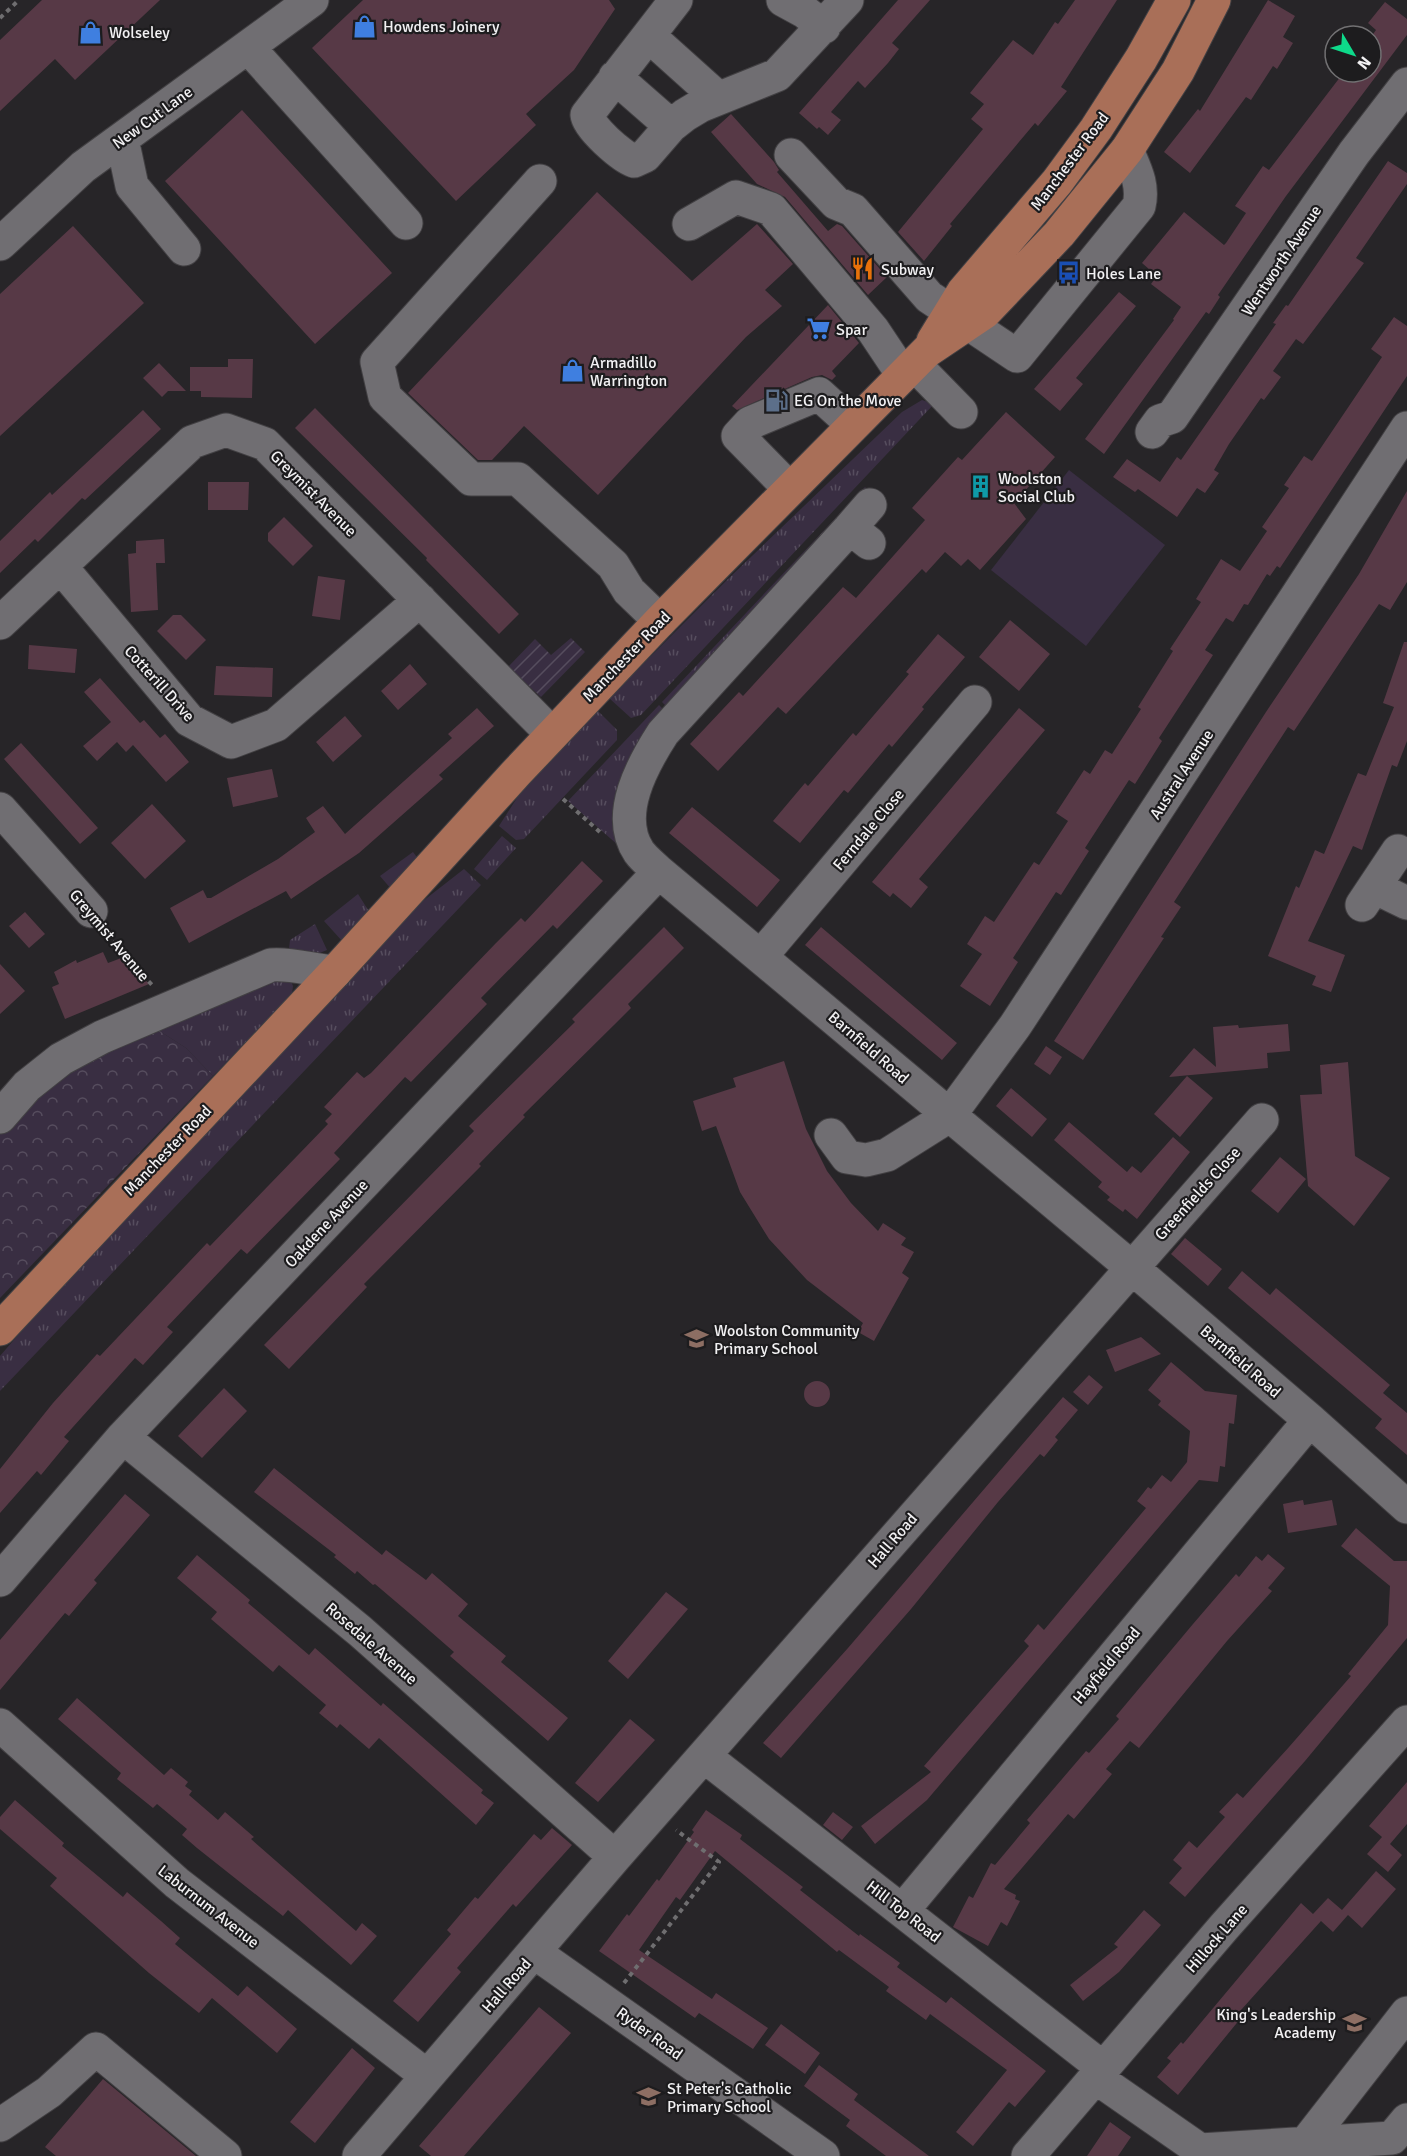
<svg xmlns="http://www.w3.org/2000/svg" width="1407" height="2156" viewBox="0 0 1407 2156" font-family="Signika,sans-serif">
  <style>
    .grass { fill: url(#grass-tufts) }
    .forest { fill: url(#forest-crowns) }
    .garden { fill: url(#garden-furrows) }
    .pitch { fill: #392e42 }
    .building { fill: #573946 }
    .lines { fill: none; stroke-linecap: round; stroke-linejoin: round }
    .minor-casing { stroke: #424043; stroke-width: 35 }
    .major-casing { stroke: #424043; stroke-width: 35 }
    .path { stroke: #6f6e70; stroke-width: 4; stroke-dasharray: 4.5 4.5; stroke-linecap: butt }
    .minor { stroke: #706e72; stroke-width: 33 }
    .major { stroke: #a96f58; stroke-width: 33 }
    .labels { text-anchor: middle; stroke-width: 4.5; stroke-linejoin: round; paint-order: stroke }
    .poi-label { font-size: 16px; fill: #f2f1f3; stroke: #1d1c1e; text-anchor: start }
    .street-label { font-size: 16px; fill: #f2f1f3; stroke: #1d1c1e }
  </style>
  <defs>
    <pattern id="grass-tufts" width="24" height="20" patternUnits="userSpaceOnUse" patternTransform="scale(1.5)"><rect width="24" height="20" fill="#392e42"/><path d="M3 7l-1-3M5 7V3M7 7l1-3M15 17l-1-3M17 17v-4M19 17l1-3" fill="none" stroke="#564d5e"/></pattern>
    <pattern id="forest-crowns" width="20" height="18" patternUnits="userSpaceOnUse" patternTransform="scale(1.5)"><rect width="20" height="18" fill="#392e42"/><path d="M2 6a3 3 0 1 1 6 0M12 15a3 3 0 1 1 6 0" fill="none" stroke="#564d5e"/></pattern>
    <pattern id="garden-furrows" width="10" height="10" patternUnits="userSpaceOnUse" patternTransform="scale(1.5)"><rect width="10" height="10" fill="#392e42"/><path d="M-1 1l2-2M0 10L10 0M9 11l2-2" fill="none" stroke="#564d5e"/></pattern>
  </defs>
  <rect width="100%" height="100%" fill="#272528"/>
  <path class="grass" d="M922,400L934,404L641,715L631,718L609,698L729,578L902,412Z
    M865,487L869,491L672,712L662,702Z
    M659,705L669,715L619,846L568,801Z
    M597,710L617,730V740L524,839L516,840L499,826L522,790Z
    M502,836L516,848L487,880L474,869Z
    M413,852L419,860L392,890L380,876Z
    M464,869L481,885L0,1391V1356L57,1290L405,915Z
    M358,894L370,913L343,942L324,921Z
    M315,924L327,950L317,954L289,949L290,940Z
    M277,976L290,979L293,986L292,994L213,1076L186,1048L158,1030Z"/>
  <path class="forest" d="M158,1030L186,1048L213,1076L0,1298V1129L83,1063Z"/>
  <path class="garden" d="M571,638L585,652L541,697L508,667L535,639L551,655Z"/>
  <path class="pitch" d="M1069,470L1165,545L1086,646L991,570Z"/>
  <path class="building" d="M42,0H160L75,80L55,59L0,111V40Z
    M363,0H609L615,9L574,70L526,114L536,125L456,201L312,48Z
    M898,0H930L892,43L899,49L888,63L865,88L858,81L831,112L841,120L828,135L819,127L817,129L799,113Z
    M1075,0H1117L1061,87L1067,91L1038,126L1035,123L950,224L952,226L924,261L898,232L983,129L971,119L984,104L970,93L1013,40L1033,55L1055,22L1058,24Z
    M1268,0L1295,16L1283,37L1293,43L1277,69L1273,66L1251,100L1246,97L1190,173L1164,152L1198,109L1200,111Z
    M1385,2L1407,19V35L1286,196L1218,295L1220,297L1209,314L1206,312L1104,454L1085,439L1174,320L1173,319L1181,307L1151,284L1157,276L1142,263L1184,212L1224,245L1226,243L1246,213L1235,206L1263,166L1269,170L1344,72H1371V37L1376,30L1368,23Z
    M242,110L392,273L315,344L165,181Z
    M731,114L774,162L779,170L777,172L828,231L837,224L842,226L887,277L868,295L785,197L757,184L711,132Z
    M1388,161L1407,173V184L1356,258L1364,263L1303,344L1296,339L1273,371L1281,377L1264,400L1261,398L1229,444L1214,470L1219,473L1205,493L1197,488L1177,517L1138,489L1135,492L1113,477L1127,459L1160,482L1177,457L1181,460L1276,324L1273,323L1286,305L1288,306Z
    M597,192L692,281L757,224L793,264L765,290L782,306L746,337L598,495L524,426L492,460H478L408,393Z
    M73,226L144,303L0,436V294Z
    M1119,292L1136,306L1076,378L1083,384L1060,411L1034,389Z
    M828,305L859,343L832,371L836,376L832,380L822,375L812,377L737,410L732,406Z
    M1394,317L1407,326V376L1280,568L1277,566L1270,576L1267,574L1248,605L1244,604L1233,622L1226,618L1205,650L1213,655L1159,738L1162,741L1135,784L1129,780L1085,848L1089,851L1061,895L1056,892L1013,958L1018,962L990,1006L960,986L982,954L967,944L985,916L994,922L1034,862L1039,865L1068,821L1056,813L1084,770L1090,774L1105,750L1112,754L1141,709L1138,707L1173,651L1170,649L1201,602L1196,599L1221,559L1240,571L1267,531L1262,527L1289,488L1284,485L1304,456L1312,461L1382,357L1371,349Z
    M228,359H253L252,398L201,397V391H190V367H228Z
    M159,363L186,391H168L162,397L143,378Z
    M315,408L519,614L499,634L426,560L427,558L295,428Z
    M143,410L161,429L85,500L82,498L38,542L35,539L0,573V541L50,492L52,495Z
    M1006,412L1055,457L1014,503L1026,519L980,570L968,559L961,566L945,552L926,573L922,569L786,714L778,707L718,771L690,744L739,692L743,696L843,587L856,598L925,520L912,508L958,457L962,460Z
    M208,482H249L248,510H208Z
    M1407,491V582L1390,610L1379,604L1294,731L1288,727L1174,902L1181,907L1161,937L1164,938L1083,1060L1054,1041L1266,712L1359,574Z
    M284,517L313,546L293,566L268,541V533Z
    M164,539L165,563H156L158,610L131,612L128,554L136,553V541Z
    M318,576L345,580L340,620L312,616Z
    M173,615H181L206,640L186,660L157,631Z
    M1010,620L1050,654L1019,691L979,657Z
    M938,634L965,657L922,707L924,709L892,747L889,744L848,793L844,790L800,843L773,821L805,783L808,786L853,733L856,736L909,674L906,672Z
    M1404,642H1407V741L1397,767L1392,765L1362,850L1353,846L1308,941L1345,955L1331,992L1312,985L1316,976L1268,956L1296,886L1299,888L1315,850L1324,854L1358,773L1366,776L1394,707L1383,703Z
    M29,645L77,649L75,673L28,669Z
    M410,664L427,684L398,710L381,691Z
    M216,666L273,668L272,697L214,695Z
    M100,678L140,723L144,720L160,738L165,734L189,762L166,782L133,745L126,752L117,742L97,761L83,746L111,722L84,692Z
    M477,708L494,726L439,775L443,779L359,853L291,899L286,891L189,943L170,908L203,890L207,898H211L278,859L315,832L306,818L323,806L345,834L452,738L448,734Z
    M1019,708L1045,730L919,879L928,887L911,908L893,893L890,897L872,882Z
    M345,716L362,736L333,762L316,742Z
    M21,743L98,828L80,844L4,759Z
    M272,769L278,797L233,807L227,778Z
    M152,804L186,841L145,879L111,843Z
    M692,807L780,880L757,907L669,833Z
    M582,861L603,881L557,929L553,925L481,998L487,1004L411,1082L405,1077L334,1153L340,1159L247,1254L241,1249L167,1327L173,1332L143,1365L135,1358L64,1437L69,1441L41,1475L37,1471L0,1513V1469L53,1403L97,1354L100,1356L207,1243L210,1246L328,1124L325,1121L332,1114L324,1107L357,1072L364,1078L371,1073L496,943L521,918L525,922Z
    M25,912L45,934L29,948L9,926Z
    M664,927L684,948L628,1004L631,1008L614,1025L523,1115L525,1117L479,1164L481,1166L364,1284L367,1287L289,1369L264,1345L474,1131L469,1126L575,1022L572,1019Z
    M821,927L957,1043L942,1060L805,945Z
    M103,952L108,963L124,957L149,984L65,1019L52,987L59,984L54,972L76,960L77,963Z
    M0,964L25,991L0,1014Z
    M1288,1024L1290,1051L1267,1053L1268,1068L1169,1077L1194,1048L1216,1067L1213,1027L1238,1025L1239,1028Z
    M1046,1046L1062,1057L1050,1075L1034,1064Z
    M784,1061L806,1129L827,1171L851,1203L878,1231L883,1223L906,1238L901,1245L914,1252L902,1273L909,1278L874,1341L858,1332L863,1323L807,1280L769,1239L740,1192L716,1126L702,1131L693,1101L736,1087L733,1078Z
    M1348,1062L1355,1156L1390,1178L1354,1226L1308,1186L1300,1095L1322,1094L1320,1065Z
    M1187,1076L1213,1098L1180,1137L1154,1114Z
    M1011,1088L1047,1119L1032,1137L996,1106Z
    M1069,1122L1127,1172L1132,1166L1141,1173L1173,1137L1190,1152L1137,1219L1125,1209L1123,1212L1107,1200L1110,1197L1098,1187L1102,1182L1054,1140Z
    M1280,1157L1306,1179L1278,1213L1251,1191Z
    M1185,1238L1222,1269L1208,1286L1171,1254Z
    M1242,1271L1270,1295L1276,1288L1390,1385L1383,1393L1407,1413V1455L1375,1428L1382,1419L1228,1288Z
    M1141,1337L1161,1354L1115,1372L1106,1350Z
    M1171,1362L1205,1391L1237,1395L1234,1424L1229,1423L1225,1467L1220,1466L1218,1482L1199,1480L927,1800L875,1844L861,1826L931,1772L924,1766L1029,1646L1024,1641L1038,1624L1044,1630L1146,1508L1137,1501L1148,1487L1151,1489L1162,1475L1171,1482L1187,1462L1190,1431L1158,1405L1161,1401L1148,1390Z
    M1089,1375L1103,1387L1088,1405L1073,1392Z
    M804 1394a13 13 0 1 1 26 0a13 13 0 1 1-26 0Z
    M224,1388L247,1411L202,1458L178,1436Z
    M1063,1397L1078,1410L1055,1437L1058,1440L1044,1457L1040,1454L998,1502L911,1609L781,1758L763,1743L848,1648Z
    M274,1468L382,1555L386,1550L426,1580L432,1573L468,1604L458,1616L506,1656L501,1662L568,1718L548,1741L450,1656L454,1652L415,1618L375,1584L373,1585L357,1571L355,1574L334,1557L336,1555L254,1492Z
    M125,1494L150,1515L94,1580L97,1583L69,1616L65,1613L0,1690V1640Z
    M1303,1500L1304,1505L1332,1500L1337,1525L1288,1533L1283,1504Z
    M1356,1528L1394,1561H1407V1638L1305,1761L1185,1897L1169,1883L1182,1868L1173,1860L1189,1841L1197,1848L1225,1817L1219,1812L1237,1793L1243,1798L1289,1747L1351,1676L1348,1674L1388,1625L1390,1586L1341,1546Z
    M1268,1554L1285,1568L1268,1588L1272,1591L1227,1641L1139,1748L1130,1741L1106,1769L1112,1774L1074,1819L1068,1814L1004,1889L1016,1895L1015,1899L1020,1901L1007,1926L1001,1922L988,1946L953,1927L969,1896L973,1898L991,1863L995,1865L1030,1823L1027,1820L1086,1751L1089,1753L1119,1719L1116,1716L1193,1624L1236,1574L1239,1577L1256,1556L1262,1561Z
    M197,1555L250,1600L248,1603L309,1655L315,1648L381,1706L383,1703L483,1790L481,1793L494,1803L476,1825L379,1738L369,1749L340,1724L337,1728L319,1713L326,1705L279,1665L273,1672L211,1619L217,1612L177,1578Z
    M666,1592L688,1609L628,1679L608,1661Z
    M77,1698L164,1775L171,1768L188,1782L185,1786L192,1791L189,1795L218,1820L225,1812L254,1837L251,1839L356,1931L362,1923L377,1936L351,1965L288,1910L283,1916L197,1848L182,1835L187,1829L157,1804L153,1808L117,1779L121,1773L58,1719Z
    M630,1719L655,1740L598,1802L575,1783Z
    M1407,1782V1824L1390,1844L1402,1855L1388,1872L1367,1854L1382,1837L1369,1826Z
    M15,1800L64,1843L62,1846L123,1897L127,1892L161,1921L180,1938L175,1944L238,1996L247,1986L297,2029L277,2053L212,1998L199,2013L149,1973L50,1886L57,1878L0,1829V1817Z
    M706,1810L742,1835L740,1839L803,1887L800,1890L859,1936L860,1934L900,1963L897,1967L946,2003L951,1997L1046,2071L1015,2107L1009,2102L973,2146L956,2132L1007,2070L930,2014L926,2020L886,1991L889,1987L839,1950L837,1952L715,1851L680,1900L676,1897L639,1950L712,1999L716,1993L768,2028L753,2049L699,2013L695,2018L599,1951L627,1914L629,1916L657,1879L659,1881L694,1832L692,1830Z
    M833,1812L853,1827L842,1840L823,1825Z
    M552,1828L572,1845L516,1907L513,1904L457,1968L461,1972L418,2022L393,2001L451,1934L447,1930L475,1897L478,1899L534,1834L541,1840Z
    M1376,1871L1396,1889L1362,1928L1348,1915L1333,1932L1321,1921L1241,2010L1245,2013L1178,2095L1157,2077L1171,2061L1167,2058L1181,2042L1183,2044L1301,1903L1313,1914L1328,1898L1342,1910Z
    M1144,1910L1161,1925L1119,1972L1083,2001L1070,1985L1118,1947L1114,1944Z
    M539,2007L571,2033L464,2156H431L419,2146Z
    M781,2024L820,2053L805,2074L765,2045Z
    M352,2048L375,2068L315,2143L290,2122Z
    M819,2065L858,2094L854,2100L929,2156H886L846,2126L850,2120L804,2086Z
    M103,2079L196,2156H56L45,2147Z
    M1110,2122L1131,2137L1118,2156H1087Z"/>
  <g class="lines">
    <defs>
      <path id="minor" d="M676,0L587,115C588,127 622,157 634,161L645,156L671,126L685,115L700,106L777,75L847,0
        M783,0L805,12L824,27
        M649,36L718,98
        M248,47L406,223
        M615,77L671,126
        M122,139L132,186L184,249
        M791,155L836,203L853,210L929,297L1017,356L1139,206C1144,185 1135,169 1127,150
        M540,181L377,362L385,397L471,479H518L613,565L629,591L660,621
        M689,224L736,197L771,209L873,330L903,375
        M0,244L83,167L312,0
        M914,364L961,412
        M1152,432L1160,421L1172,417L1354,153L1407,84
        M789,488L738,436L750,423L819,394L852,424
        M850,528L663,733C643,764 614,815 639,852C644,859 652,865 659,872L1131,1267L1310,1420L1407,1507
        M869,543L850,528L870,505
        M61,567L189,720L231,742L276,725L420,600
        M0,623L192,442L226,430L265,444L552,734
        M0,809L91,911
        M1374,887L1407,903
        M1362,905L1398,851
        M762,955L975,702
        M0,1117L27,1086L61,1059L102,1037L271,965C293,963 313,971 335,972
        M831,1135L847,1157L866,1160L887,1155L949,1116L1015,1026L1407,428
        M123,1437L360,1631L615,1857
        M0,1580L123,1437L659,872
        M0,1725L177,1883L427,2076
        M704,1756L1103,2068
        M903,1910L1310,1420
        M534,1952L823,2156
        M1095,2077L1200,2150L1392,2138L1407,2120
        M0,2125L49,2092L96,2049L225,2156
        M1305,2144L1407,2013
        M359,2156L615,1857L1262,1120
        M1028,2156L1224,1927L1407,1722"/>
      <path id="major" d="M933,341L963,292L1057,182L1096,129L1141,59L1174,0
        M0,1329L335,972L517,772L660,621L927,351L985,312L1059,234L1127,150L1178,71L1214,0"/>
    </defs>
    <use href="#minor" class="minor-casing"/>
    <use href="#major" class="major-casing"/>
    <path class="path" d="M0,18L19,0
      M563,799L602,834
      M106,935L152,985
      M624,1983L719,1862L676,1830"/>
    <use href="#minor" class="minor"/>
    <use href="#major" class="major"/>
  </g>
  <defs>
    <symbol id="shop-bare" viewBox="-9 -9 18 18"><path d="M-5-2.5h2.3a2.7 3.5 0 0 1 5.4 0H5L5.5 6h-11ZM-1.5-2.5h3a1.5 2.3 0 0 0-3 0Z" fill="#3f7fe0" stroke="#1d1c1e" stroke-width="2.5" paint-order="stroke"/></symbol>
    <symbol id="restaurant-bare" viewBox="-9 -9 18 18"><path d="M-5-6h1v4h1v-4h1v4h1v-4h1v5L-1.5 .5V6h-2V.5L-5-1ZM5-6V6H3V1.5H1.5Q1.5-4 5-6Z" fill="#e8710a" stroke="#1d1c1e" stroke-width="2.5" paint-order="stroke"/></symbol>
    <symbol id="bus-bare" viewBox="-9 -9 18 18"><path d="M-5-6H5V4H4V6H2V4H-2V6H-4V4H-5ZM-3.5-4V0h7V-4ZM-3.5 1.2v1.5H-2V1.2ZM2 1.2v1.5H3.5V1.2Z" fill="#1a4fb4" stroke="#1d1c1e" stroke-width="2.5" paint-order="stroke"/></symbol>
    <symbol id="supermarket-bare" viewBox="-9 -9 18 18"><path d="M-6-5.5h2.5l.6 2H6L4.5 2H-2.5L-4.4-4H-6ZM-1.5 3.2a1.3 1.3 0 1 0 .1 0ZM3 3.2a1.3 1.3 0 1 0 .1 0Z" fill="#3f7fe0" stroke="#1d1c1e" stroke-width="2.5" paint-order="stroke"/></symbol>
    <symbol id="fuel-bare" viewBox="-9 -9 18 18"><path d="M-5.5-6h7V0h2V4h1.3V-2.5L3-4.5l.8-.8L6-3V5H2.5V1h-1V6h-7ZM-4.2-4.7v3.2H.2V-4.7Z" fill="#5c6f8a" stroke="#1d1c1e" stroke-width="2.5" paint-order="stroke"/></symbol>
    <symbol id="building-bare" viewBox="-9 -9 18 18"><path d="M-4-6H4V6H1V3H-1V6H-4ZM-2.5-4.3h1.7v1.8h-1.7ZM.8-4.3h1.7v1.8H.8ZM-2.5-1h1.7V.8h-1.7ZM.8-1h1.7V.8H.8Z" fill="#0f9aa8" stroke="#1d1c1e" stroke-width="2.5" paint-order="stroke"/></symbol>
    <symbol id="school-bare" viewBox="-9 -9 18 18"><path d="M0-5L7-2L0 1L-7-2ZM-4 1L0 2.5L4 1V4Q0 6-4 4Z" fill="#8d6e63" stroke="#1d1c1e" stroke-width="2.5" paint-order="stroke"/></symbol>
  </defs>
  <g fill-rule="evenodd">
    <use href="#shop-bare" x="348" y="10" width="33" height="33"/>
    <use href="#shop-bare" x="74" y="16" width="33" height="33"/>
    <use href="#restaurant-bare" x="846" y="252" width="33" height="33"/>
    <use href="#bus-bare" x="1052" y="256" width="33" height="33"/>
    <use href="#supermarket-bare" x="802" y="312" width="33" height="33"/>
    <use href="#shop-bare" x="556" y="354" width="33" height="33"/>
    <use href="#fuel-bare" x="760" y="384" width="33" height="33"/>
    <use href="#building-bare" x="964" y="470" width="33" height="33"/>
    <use href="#school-bare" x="680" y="1322" width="33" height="33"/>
    <use href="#school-bare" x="1338" y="2006" width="33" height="33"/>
    <use href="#school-bare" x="632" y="2080" width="33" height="33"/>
  </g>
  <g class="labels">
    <g class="poi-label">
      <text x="383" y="32">Howdens Joinery</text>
      <text x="109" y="38">Wolseley</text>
      <text x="881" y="275">Subway</text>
      <text x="1086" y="279">Holes Lane</text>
      <text x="836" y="335">Spar</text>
      <text x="590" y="368">Armadillo<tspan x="590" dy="18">Warrington</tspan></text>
      <text x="794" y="406">EG On the Move</text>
      <text x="998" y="484">Woolston<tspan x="998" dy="18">Social Club</tspan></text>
      <text x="714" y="1336">Woolston Community<tspan x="714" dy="18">Primary School</tspan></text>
      <text x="1336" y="2020" text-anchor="end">King's Leadership<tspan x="1336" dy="18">Academy</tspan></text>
      <text x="667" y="2094">St Peter's Catholic<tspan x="667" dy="18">Primary School</tspan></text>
    </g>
    <g class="street-label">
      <text transform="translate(152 117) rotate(-36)" y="6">New Cut Lane</text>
      <text transform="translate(1069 161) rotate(-53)" y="6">Manchester Road</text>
      <text transform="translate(1281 260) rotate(-56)" y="6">Wentworth Avenue</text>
      <text transform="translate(314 493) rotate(45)" y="6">Greymist Avenue</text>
      <text transform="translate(626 656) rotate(-46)" y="6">Manchester Road</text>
      <text transform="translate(160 683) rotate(48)" y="6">Cotterill Drive</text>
      <text transform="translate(1181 774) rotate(-57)" y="6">Austral Avenue</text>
      <text transform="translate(868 829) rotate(-50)" y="6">Ferndale Close</text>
      <text transform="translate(110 935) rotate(50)" y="6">Greymist Avenue</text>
      <text transform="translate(869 1047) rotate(41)" y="6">Barnfield Road</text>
      <text transform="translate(167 1150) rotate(-46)" y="6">Manchester Road</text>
      <text transform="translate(1197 1193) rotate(-48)" y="6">Greenfields Close</text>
      <text transform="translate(326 1223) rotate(-47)" y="6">Oakdene Avenue</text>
      <text transform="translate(1241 1361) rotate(41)" y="6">Barnfield Road</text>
      <text transform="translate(892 1540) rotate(-49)" y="6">Hall Road</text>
      <text transform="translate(372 1643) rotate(41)" y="6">Rosedale Avenue</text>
      <text transform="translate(1106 1665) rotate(-50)" y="6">Hayfield Road</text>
      <text transform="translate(209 1906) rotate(38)" y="6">Laburnum Avenue</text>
      <text transform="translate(904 1911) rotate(38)" y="6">Hill Top Road</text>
      <text transform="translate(1216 1938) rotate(-49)" y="6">Hillock Lane</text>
      <text transform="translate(506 1985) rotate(-49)" y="6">Hall Road</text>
      <text transform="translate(650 2033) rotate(36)" y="6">Ryder Road</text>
    </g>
  </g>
  <g transform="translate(1353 54) rotate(129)"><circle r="28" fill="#1d1c1e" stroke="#727173" stroke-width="1.5"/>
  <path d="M0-4.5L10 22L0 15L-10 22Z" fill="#0ed98a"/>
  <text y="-9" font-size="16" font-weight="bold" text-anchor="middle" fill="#f2f1f3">N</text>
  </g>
</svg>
